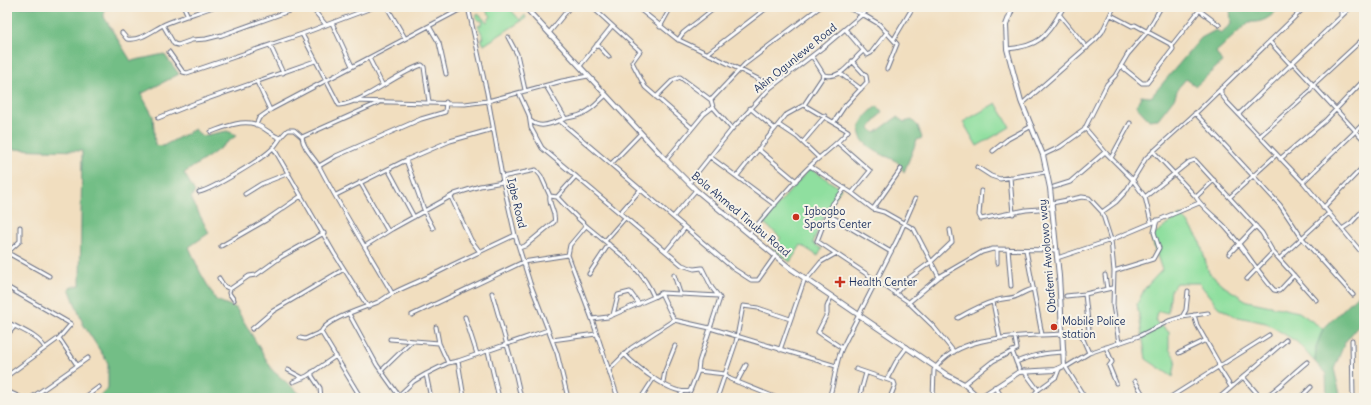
<svg xmlns="http://www.w3.org/2000/svg" width="1371" height="405" viewBox="0 0 1371 405" font-family="Delius,sans-serif">
  <style>
    .green { fill: #8fdf9f; stroke: #55877e }
    .forest { fill: #73be86; stroke: #477672 }
    .lines { fill: none; stroke-linecap: round; stroke-linejoin: round }
    .minor-casing { stroke: #666c80; stroke-width: 5 }
    .major-casing { stroke: #666c80; stroke-width: 6 }
    .minor { stroke: #fff; stroke-width: 3 }
    .major { stroke: #fff; stroke-width: 4 }
    .poi-dot { fill: #c8321e; stroke: #f7f3e8; stroke-width: 1.5 }
    .labels { text-anchor: middle; stroke-width: 4; stroke-linejoin: round; paint-order: stroke }
    .street-label { font-size: 11px; fill: #1b2f5e; stroke: #f7f3e8 }
    .poi-label { font-size: 11px; fill: #1b2f5e; stroke: #f7f3e8; text-anchor: start }
  </style>
  <rect width="100%" height="100%" fill="#f7f3e8"/>
  <filter id="ink" filterUnits="userSpaceOnUse"><feTurbulence type="fractalNoise" baseFrequency=".025" numOctaves="2"/><feDisplacementMap in="SourceGraphic" scale="8" xChannelSelector="R" yChannelSelector="G"/><feConvolveMatrix kernelMatrix="1 2 1 2 8 2 1 2 1" color-interpolation-filters="sRGB"/></filter>
  <filter id="wash" filterUnits="userSpaceOnUse"><feTurbulence type="fractalNoise" baseFrequency=".012" numOctaves="4" result="noise"/><feDisplacementMap in="SourceGraphic" scale="16" xChannelSelector="R" yChannelSelector="G"/><feGaussianBlur stdDeviation="0.9" result="paint"/><feColorMatrix in="noise" values="0 0 0 0 0 0 0 0 0 0 0 0 0 0 0 0 0 1.4 0 .05"/><feComposite in="paint" operator="in"/></filter>
  <g filter="url(#wash)">
    <rect width="100%" height="100%" fill="#f1debf"/>
    <path class="green" d="M486,7L492,10L495,8L494,7H512L510,9L520,20L525,15L526,18L484,45L481,39L484,38L478,26L481,25L483,21L478,20L476,17L478,14L487,22L491,16L486,11L488,10Z
      M996,103L1010,127L977,146L963,122Z
      M810,168L841,189L826,211L813,243L822,249L818,256L801,245L790,262L772,247L781,238L763,222Z
      M1180,215L1187,221L1199,239L1209,273L1225,287L1247,301L1299,312L1323,329L1316,347L1315,362L1297,342L1266,323L1234,316L1218,307L1199,283H1176L1171,290L1168,313L1158,311L1156,322L1169,332V349L1176,359L1173,377L1146,359L1137,304L1145,288L1162,270L1151,237Z"/>
    <path class="forest" d="M7,7H104V17L131,61L164,54L179,74L141,94L153,116L155,145L163,146L195,129L201,136L227,131L237,135L211,155L184,173L195,192L191,198L209,233L189,247L200,272L216,300L236,308L273,371L305,398H97L108,389V363L83,324L69,288L80,285L82,151L7,149Z
      M1230,7H1280C1270,18 1263,23 1249,22L1216,52L1222,62L1196,86L1186,79L1178,88L1175,97L1158,119L1149,120L1136,106L1141,96L1151,97L1201,38L1216,30L1221,33L1231,24Z
      M877,106L882,112L870,128L875,133L897,117L904,122L912,120L918,126L922,138L917,140L904,172C902,169 900,164 897,162C893,158 886,157 881,154C853,140 853,124 877,106Z
      M1364,289V319L1345,342L1334,369L1341,398H1327L1326,374L1315,362L1316,347L1323,329Z"/>
  </g>
  <g filter="url(#ink)">
    <g class="lines">
      <defs>
        <path id="minor" d="M184,7L188,16
          M311,7L326,25
          M387,7L405,38
          M468,7L487,93L503,182L515,235L530,283L557,353L568,398
          M592,7L640,51L632,62L645,87L692,128
          M637,7L677,39L719,59L762,81L770,88
          M705,7L709,12
          M845,7L862,14
          M1338,7L1341,10V16
          M1199,10L1219,25
          M862,14L879,24L897,44L887,69
          M1059,14L1087,48
          M1111,15L1132,26L1135,25L1172,45
          M332,23L352,66
          M163,25L174,44L178,45L192,40L206,39L222,35L300,7
          M429,26L439,43L446,74
          M660,27L671,7
          M845,29L867,55L871,53L887,32
          M122,33L127,39C141,41 153,30 165,24C181,17 197,13 213,7
          M549,33L570,7
          M302,34L339,105C364,103 396,73 422,65L424,67L429,102
          M508,37L517,54L525,90
          M894,39L913,7
          M678,40L683,33L716,7
          M1270,42L1291,65
          M597,44L609,57
          M270,45L283,73
          M1007,49C1043,46 1046,35 1064,7
          M169,52L183,72L187,73L302,34L374,7
          M708,53L768,7
          M812,56L824,75C842,80 850,62 863,51
          M369,58L382,84
          M1293,63L1364,140
          M580,66L612,26
          M1121,66L1142,83H1147L1173,49L1172,45L1202,7
          M841,74L861,89
          M257,82L270,110
          M546,86L565,118
          M1221,88V94L1227,102L1303,182L1362,253
          M519,93L529,115L531,128L542,148L682,265L694,269L702,268L712,288L720,298L699,362L698,371L690,391C672,396 637,367 624,354
          M656,97L673,80L680,77L711,100L713,107L732,129
          M711,100L745,64L820,7
          M354,101L465,104L488,101L562,81L588,76
          M1022,104L1096,39L1102,32L1114,7
          M750,108L775,129
          M1195,113L1280,205L1302,238L1353,295
          M1240,113L1351,7
          M158,118L193,104L315,61
          M531,121C541,130 554,122 564,119C570,117 578,117 584,113C593,109 599,101 606,95
          M560,121L734,269L751,280H758L775,256
          M834,122L844,107L867,82L866,76L852,61
          M256,125L259,118L272,109L465,7
          M779,125L797,137L819,158
          M1085,128L1107,154L1132,179L1145,197L1151,222
          M211,132C225,127 240,120 255,124C264,127 271,135 280,138
          M1260,136L1310,91L1313,85L1364,38
          M302,137L378,103
          M803,142L825,116
          M838,143L870,171L852,193
          M273,147L334,253L368,307
          M758,149L796,181
          M993,151L1008,139L1032,126
          M1153,151L1196,197
          M1043,155L1060,147L1084,130L1107,84L1115,76L1128,54L1147,32L1161,7
          M709,156L775,205
          M1111,158L1130,123
          M1280,159L1325,121L1364,80
          M406,160L426,215L433,228
          M666,160L704,114L713,107
          M611,164L641,133
          M319,166L336,156L421,119L445,112L446,102
          M810,166L852,193L873,209L884,212L914,229L939,277
          M977,167L991,176L1000,179L1046,172
          M388,169L414,217
          M737,176L786,115L804,105L824,75
          M502,177L536,170L541,176L550,196L557,197C569,210 582,223 596,234C619,253 642,268 654,297L661,293
          M1010,177L1013,214
          M1214,180L1196,197C1201,207 1218,219 1226,228C1244,248 1257,271 1274,290L1279,291L1294,275
          M360,182L388,231
          M1303,182L1364,123
          M689,183L732,129L770,88L826,45L871,7
          M1054,187L1070,182L1105,152
          M845,188L830,207L817,241L907,301L933,326L954,352
          M981,191L979,215L981,219L1026,210L1052,208
          M199,192C213,189 262,159 272,149C278,143 281,135 288,130H294L302,137C303,149 315,158 320,168C342,210 368,252 392,293
          M245,194L261,184L289,173
          M336,195L406,160L450,141L493,129
          M451,197L471,240L480,252
          M557,197L576,176
          M1145,197L1189,162L1195,160L1262,233L1273,252L1316,300
          M1230,197L1276,155
          M1052,203L1082,197L1089,198L1102,212
          M1323,208L1364,166
          M873,209L901,169
          M620,213L641,189
          M827,214L891,252
          M673,217L696,190
          M586,226L570,245L568,255L592,319L618,398
          M1342,229L1351,223L1364,209
          M749,234C769,212 788,187 809,167C822,154 837,145 848,131L804,105
          M605,241L625,218
          M221,246L266,220L301,196
          M365,246L392,229L455,194L480,186L503,182
          M519,248L525,246L554,222C557,212 548,206 550,196
          M1008,249L1011,286
          M1026,250L1042,335
          M666,251L685,228
          M7,253L20,241V227
          M8,253L49,276
          M1229,254L1256,226
          M1057,258L1111,240L1199,203
          M1280,258L1329,213
          M997,263V249
          M1114,271L1153,259L1159,248L1154,232L1157,220
          M589,274L609,244
          M674,275L680,293
          M1105,275L1107,289
          M219,278L224,286L230,289L249,276L256,275L281,257L324,233
          M807,279L821,262L835,254
          M1247,279L1273,252
          M7,287L71,324L59,338L7,376
          M230,289L229,293L234,300
          M492,293L516,376L521,398
          M895,294L909,278L932,261L952,242L950,230
          M1066,296L1085,294
          M831,297L827,307V314L818,332L842,348
          M993,302L1000,338
          M908,303L939,277L982,252L993,249L1056,250
          M349,314L377,365L399,396
          M412,315L523,262L568,255
          M613,315L618,295L630,292L639,304
          M1194,315L1197,325L1218,362L1219,368L1231,387
          M465,317L477,354
          M1182,317L1186,310L1188,291
          M958,318C970,311 984,304 998,300C1004,298 1011,299 1017,296C1023,293 1027,290 1034,289
          M592,319L608,317L654,297
          M674,320L661,293L719,296
          M7,322C19,329 38,335 45,348
          M436,327L439,343L448,363
          M252,329L273,311L344,269
          M7,335L14,327
          M59,338L77,365
          M300,338L305,339L321,332
          M390,339L439,343
          M552,340L596,334
          M1352,340L1353,398
          M1119,343L1113,305L1114,271L1111,240L1102,212L1116,202L1126,191L1146,158L1198,111L1305,7
          M1106,347L1112,362L1109,366L1116,383
          M780,350L805,278
          M488,351L499,398
          M1012,351L1020,372
          M1089,353L1082,337L1089,331L1085,294L1112,288
          M1179,353L1206,340
          M458,361L464,398
          M1016,362C1034,355 1044,353 1064,352
          M1065,366L1085,398
          M1066,367L1089,353L1139,336L1169,321L1182,317L1208,313
          M610,369L631,348L674,320L710,328L836,366
          M856,369L894,382L895,385L890,398
          M288,370L303,378
          M381,371L412,341
          M698,371L725,374L730,379L777,398
          M1024,371L1038,390L1031,398
          M312,372V376L320,388L321,398
          M426,374L431,398
          M1243,377L1261,398
          M887,379L896,362L907,347
          M1135,381L1145,398
          M293,382L307,376L336,356
          M663,382L665,371L675,346
          M737,382L746,365
          M964,384L993,361L1017,349L1015,338
          M1038,390L1056,377L1059,369
          M7,391L22,398
          M31,398L88,358
          M84,398L99,387
          M361,398L321,332C326,319 365,308 378,302C383,300 388,295 393,293C413,283 433,276 452,265L515,235
          M396,398L414,381L426,374L448,363L458,361L548,330
          M600,398L618,396
          M641,398L654,378
          M678,398L683,392
          M717,398L736,342L743,306L758,308L790,319
          M829,398C835,381 835,364 842,348L897,240L915,199
          M859,398L866,373
          M933,398L934,370C959,332 1023,337 1062,334
          M1169,398L1269,335
          M1219,398L1286,340
          M1264,398C1279,388 1292,374 1307,362
          M1300,398L1311,387"/>
        <path id="major" d="M525,7L666,160L696,190L790,268L947,375L964,384L978,397
          M995,387L1002,398
          M981,397L1019,372L1055,370L1064,366L1059,276L1050,188L1043,155L1021,101L1007,49L1006,25L1013,7"/>
      </defs>
      <use href="#minor" class="minor-casing"/>
      <use href="#major" class="major-casing"/>
      <use href="#minor" class="minor"/>
      <use href="#major" class="major"/>
    </g>
  </g>
  <g class="poi-dot">
    <circle cx="796" cy="217" r="4"/>
    <path d="M838 276h4v4h4v4h-4v4h-4v-4h-4v-4h4z"/>
    <circle cx="1054" cy="327" r="4"/>
  </g>
  <g class="labels">
    <g class="street-label">
      <text transform="translate(795 58) rotate(-39)" y="4">Akin Ogunlewe Road</text>
      <text transform="translate(517 203) rotate(77)" y="4">Igbe Road</text>
      <text transform="translate(741 214) rotate(40)" y="4">Bola Ahmed Tinubu Road</text>
      <text transform="translate(1047 256) rotate(-95)" y="4">Obafemi Awolowo way</text>
    </g>
    <g class="poi-label">
      <text x="804" y="215">Igbogbo<tspan x="804" dy="13">Sports Center</tspan></text>
      <text x="849" y="286">Health Center</text>
      <text x="1062" y="325">Mobile Police<tspan x="1062" dy="13">station</tspan></text>
    </g>
  </g>
  <rect width="1371" height="405" fill="none" stroke="#f7f3e8" stroke-width="24"/>
</svg>
